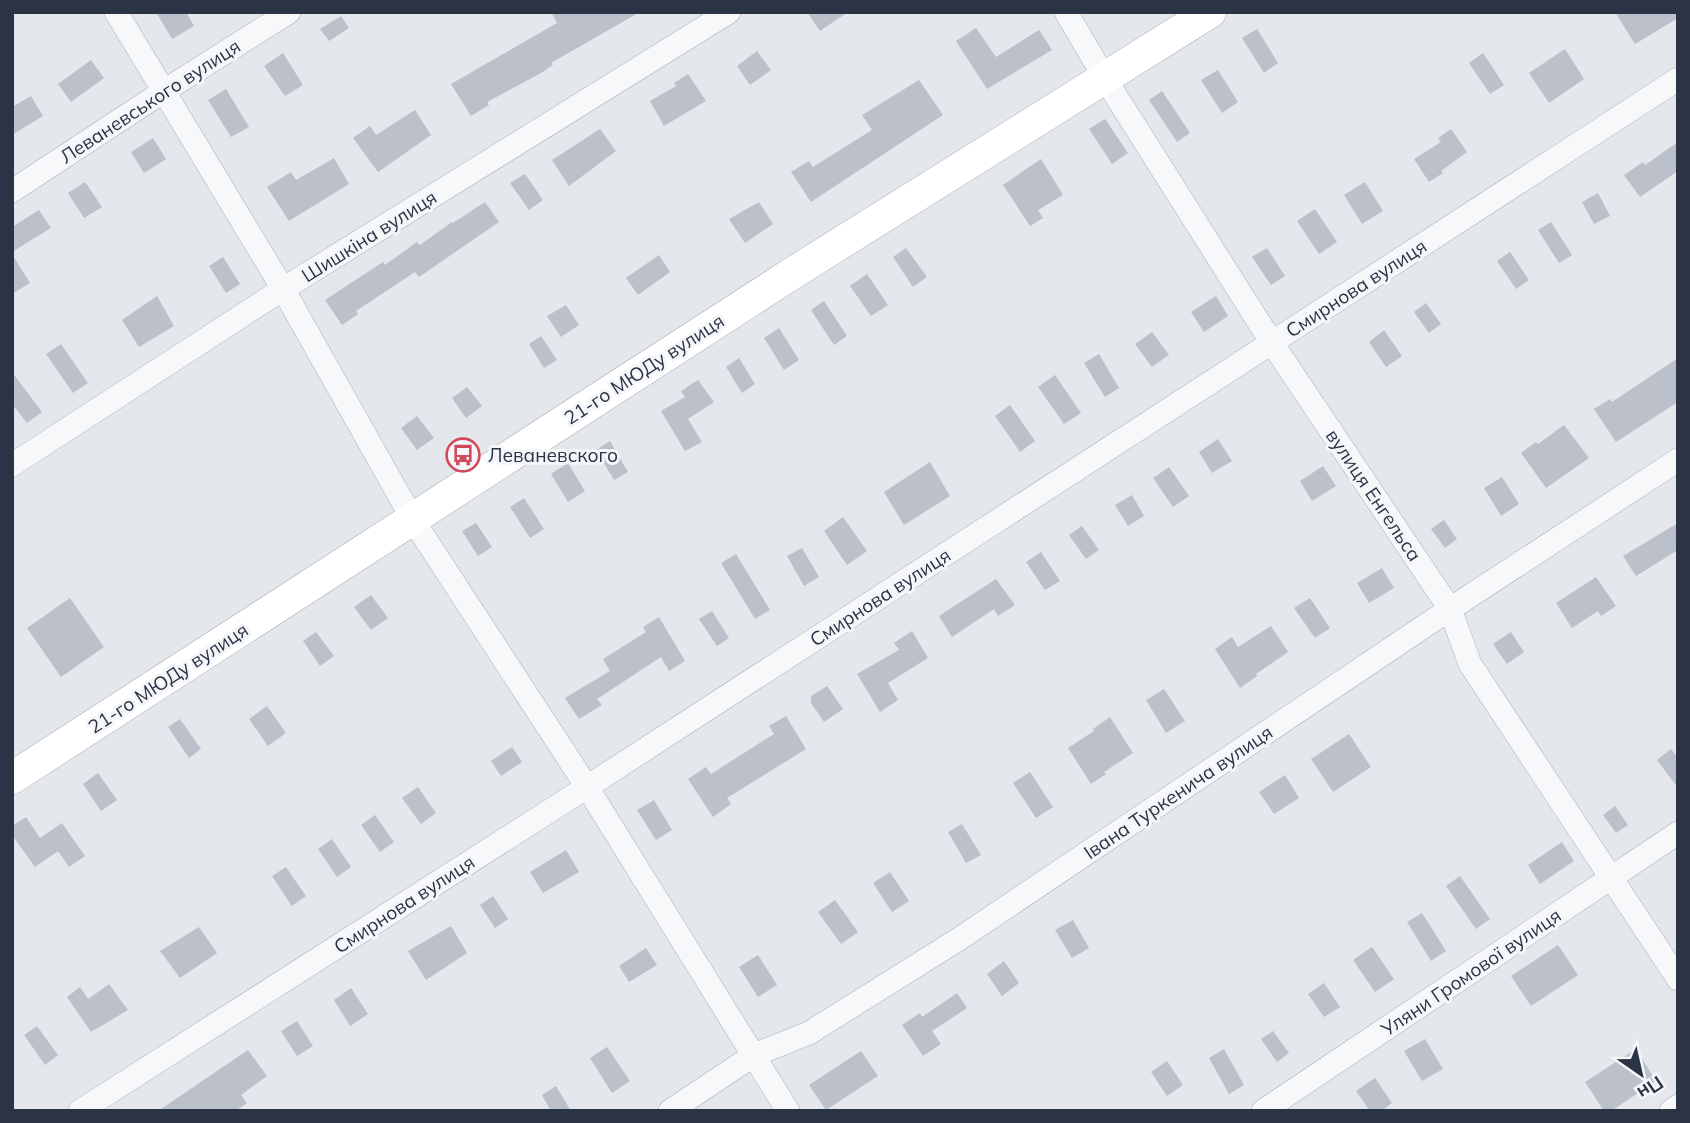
<svg xmlns="http://www.w3.org/2000/svg" width="1690" height="1123" viewBox="0 0 1690 1123" font-family="Mulish,sans-serif">
  <style>
    .building { fill: #bbc0ca }
    .lines { fill: none; stroke-linecap: round; stroke-linejoin: round }
    .street-casing { stroke: #a9aeb7; stroke-width: 24 }
    .secondary-casing { stroke: #a9aeb7; stroke-width: 33 }
    .street { stroke: #f7f8fa; stroke-width: 23 }
    .secondary { stroke: #fff; stroke-width: 32 }
    .labels { text-anchor: middle; stroke-width: 6; stroke-linejoin: round; paint-order: stroke }
    .street-label { font-size: 19px; fill: #2b3445; stroke: #f4f6f9 }
    .poi-label { font-size: 19px; fill: #2b3445; stroke: #f4f6f9; text-anchor: start }
  </style>
  <rect width="100%" height="100%" fill="#e4e7ec"/>
  <path class="building" d="M156,12H186L194,26L172,39Z
    M551,12H640L551,63L553,65L541,73L487,102L489,105L471,116L451,84L557,23Z
    M807,12H848L820,31Z
    M1615,12H1678V18L1635,44Z
    M341,16L349,28L329,41L320,29Z
    M976,28L996,57L1039,30L1052,50L987,89L956,41Z
    M1257,29L1278,63L1264,73L1242,38Z
    M1565,49L1584,79L1549,103L1529,73Z
    M757,51L771,70L750,85L737,66Z
    M283,53L303,85L285,96L264,66Z
    M1483,53L1504,85L1490,94L1469,63Z
    M91,60L104,78L71,102L58,84Z
    M1218,70L1238,102L1222,113L1201,80Z
    M688,74L706,101L664,126L650,101L676,86L674,83Z
    M919,80L943,115L811,202L791,172L809,161L813,167L872,130L862,115Z
    M226,89L249,127L231,137L208,100Z
    M1162,91L1190,133L1177,142L1149,100Z
    M31,96L43,116L12,135V107Z
    M415,110L431,135L378,172L353,138L370,126L376,135Z
    M1105,119L1128,153L1112,164L1089,129Z
    M600,129L616,151L569,186L552,160Z
    M1451,129L1467,152L1441,171L1443,173L1429,182L1414,159L1441,142L1438,138Z
    M153,138L166,159L144,173L131,152Z
    M1678,142V171L1640,197L1624,175L1643,162L1645,165Z
    M334,158L349,184L289,221L267,187L291,172L296,180Z
    M1041,159L1063,195L1038,210L1043,218L1030,226L1003,185Z
    M525,174L543,200L529,210L510,183Z
    M85,182L102,207L84,218L68,193Z
    M1365,182L1383,211L1362,224L1344,195Z
    M1598,193L1610,216L1594,224L1582,202Z
    M485,202L499,222L419,277L415,272L356,311L358,314L342,325L325,300L383,262L385,265L417,242L420,245L452,222L453,223Z
    M759,202L773,224L745,243L729,219Z
    M1315,209L1337,242L1319,254L1297,221Z
    M39,210L51,228L12,252V227Z
    M1551,222L1572,255L1559,263L1538,230Z
    M906,248L927,277L913,287L893,257Z
    M1267,248L1285,276L1271,285L1252,257Z
    M1510,252L1529,280L1516,289L1497,261Z
    M12,254L30,283L12,294Z
    M659,255L670,272L638,295L626,278Z
    M223,257L240,284L226,293L209,266Z
    M867,274L888,305L871,316L850,286Z
    M157,296L174,326L139,347L122,320Z
    M1216,296L1228,316L1204,332L1191,312Z
    M824,301L847,336L834,345L811,310Z
    M1426,303L1441,324L1429,333L1414,312Z
    M566,305L579,325L561,337L547,316Z
    M779,328L799,360L784,370L764,338Z
    M1384,330L1402,356L1386,367L1369,342Z
    M1152,332L1169,355L1152,367L1135,344Z
    M541,336L557,360L544,368L529,344Z
    M61,344L88,383L73,393L46,354Z
    M1099,354L1119,388L1105,397L1084,363Z
    M739,358L755,384L742,393L726,367Z
    M1678,358V402L1616,442L1594,409L1610,399L1612,402Z
    M12,372L42,412L27,423L12,404Z
    M1055,375L1081,413L1064,424L1038,387Z
    M698,380L714,402L688,419L702,442L685,451L661,411L685,397L681,391Z
    M467,387L482,406L466,418L452,398Z
    M1010,405L1035,441L1020,452L995,416Z
    M417,416L434,438L417,450L401,428Z
    M1564,425L1589,458L1546,488L1521,453L1536,442L1538,444Z
    M1218,439L1232,461L1212,473L1199,452Z
    M610,441L628,472L614,480L596,450Z
    M930,462L950,496L904,525L884,492Z
    M568,463L585,491L568,502L551,474Z
    M1323,466L1336,486L1312,501L1300,481Z
    M1169,467L1189,496L1173,507L1153,478Z
    M1502,477L1519,504L1501,516L1484,488Z
    M1132,495L1144,516L1128,526L1115,505Z
    M524,498L544,529L530,538L510,507Z
    M843,517L867,551L847,565L824,531Z
    M1444,520L1457,539L1445,548L1431,529Z
    M476,523L492,547L478,556L462,531Z
    M1678,523V550L1636,576L1623,556Z
    M1082,526L1099,550L1086,559L1069,535Z
    M802,548L819,577L804,586L787,556Z
    M1041,552L1060,581L1045,590L1026,562Z
    M736,554L770,610L755,619L721,563Z
    M1382,568L1394,588L1369,603L1357,583Z
    M1596,577L1616,606L1601,616L1598,611L1572,628L1556,603Z
    M996,579L1015,605L998,616L994,609L952,637L939,616Z
    M371,595L388,618L371,630L354,607Z
    M70,598L104,647L61,677L27,628Z
    M1310,598L1330,628L1315,638L1294,608Z
    M712,611L729,638L717,646L699,619Z
    M659,617L685,661L669,671L661,657L597,699L602,705L579,719L565,698L610,671L603,659L646,632L643,627Z
    M1271,626L1288,652L1256,674L1257,676L1240,688L1215,649L1232,637L1238,647Z
    M912,631L928,658L888,683L898,700L880,712L857,674L899,650L894,643Z
    M316,632L334,656L320,666L303,641Z
    M1511,632L1524,652L1507,664L1493,644Z
    M827,686L843,709L824,722L811,703V696Z
    M1164,689L1185,721L1166,733L1146,700Z
    M267,706L286,733L268,746L249,719Z
    M786,716L806,749L727,798L731,804L713,817L688,779L706,767L711,774L774,734L769,726Z
    M1110,717L1133,753L1104,772L1106,774L1091,784L1068,748L1094,731L1093,729Z
    M180,719L201,749L189,758L168,727Z
    M1349,734L1371,767L1333,792L1311,759Z
    M512,747L522,762L501,776L491,761Z
    M1671,749L1678,758V788L1657,760Z
    M1030,772L1053,807L1036,818L1013,783Z
    M98,773L117,800L101,811L83,784Z
    M1285,775L1299,798L1274,814L1259,792Z
    M418,787L436,813L421,824L402,798Z
    M654,800L672,830L656,840L637,810Z
    M1615,806L1628,825L1616,833L1603,815Z
    M375,815L394,842L380,852L361,825Z
    M26,817L40,838L62,823L85,856L69,867L58,851L35,867L12,835V826Z
    M962,824L981,855L966,863L948,832Z
    M332,839L351,867L337,877L318,849Z
    M1562,842L1574,861L1540,884L1528,865Z
    M566,850L579,872L543,893L530,872Z
    M286,867L306,896L292,906L272,876Z
    M890,872L909,901L892,912L873,883Z
    M1460,876L1490,919L1476,929L1446,886Z
    M493,896L508,919L495,928L480,905Z
    M835,900L858,932L841,944L818,912Z
    M1422,913L1446,951L1431,961L1407,922Z
    M1073,920L1089,948L1072,958L1055,930Z
    M451,926L467,953L426,980L408,951Z
    M199,927L217,953L180,978L160,951Z
    M1558,945L1578,975L1531,1006L1511,976Z
    M1372,947L1394,979L1375,992L1353,960Z
    M646,948L657,965L629,982L619,966Z
    M758,955L777,985L758,997L739,967Z
    M1004,961L1019,983L1002,996L987,974Z
    M1324,983L1340,1007L1324,1017L1308,994Z
    M109,984L128,1010L91,1032L67,997L80,987L88,999Z
    M351,988L368,1014L350,1026L334,1000Z
    M957,993L967,1008L932,1031L941,1044L923,1056L902,1025L920,1013L922,1017Z
    M297,1021L313,1046L297,1056L281,1031Z
    M37,1026L58,1055L45,1065L24,1035Z
    M1273,1031L1289,1053L1277,1062L1261,1039Z
    M1425,1039L1443,1069L1422,1081L1404,1051Z
    M607,1047L630,1081L612,1093L590,1058Z
    M1224,1049L1244,1085L1229,1094L1209,1058Z
    M1636,1049L1656,1081L1611,1111H1604L1585,1082Z
    M248,1050L267,1076L241,1095L247,1103L235,1111H158Z
    M861,1051L878,1076L826,1110L809,1085Z
    M1167,1061L1183,1085L1167,1096L1151,1072Z
    M1375,1078L1392,1103L1381,1111H1370L1356,1091Z
    M556,1086L571,1111H551L542,1095Z"/>
  <g class="lines">
    <defs>
      <path id="street" d="M116,12L283,289L413,520L587,787L788,1111
        M1066,12L1104,77L1272,343L1450,609L1470,664L1678,979
        M12,191L164,91L289,12
        M12,465L283,289L729,12
        M80,1111L587,787L1678,79
        M670,1111L754,1055L809,1033L959,939L1450,609L1678,460
        M1263,1111L1678,833
        M1671,1111L1678,1106"/>
      <path id="secondary" d="M12,778L796,271L1210,12"/>
    </defs>
    <use href="#street" class="street-casing"/>
    <use href="#secondary" class="secondary-casing"/>
    <use href="#street" class="street"/>
    <use href="#secondary" class="secondary"/>
  </g>
  <defs>
    <symbol id="bus-ring" viewBox="-11 -11 22 22"><circle r="9.5" fill="#f4f6f9" stroke="#d1495b" stroke-width="1.5"/><path d="M-5-6H5V4H4V6H2V4H-2V6H-4V4H-5ZM-3.5-4V0h7V-4ZM-3.5 1.2v1.5H-2V1.2ZM2 1.2v1.5H3.5V1.2Z" fill="#d1495b"/></symbol>
  </defs>
  <g fill-rule="evenodd">
    <use href="#bus-ring" x="444" y="436" width="38" height="38"/>
  </g>
  <g class="labels">
    <g class="street-label">
      <text transform="translate(150 101) rotate(-33)" y="7">Леваневського вулиця</text>
      <text transform="translate(369 236) rotate(-32)" y="7">Шишкіна вулиця</text>
      <text transform="translate(1356 288) rotate(-33)" y="7">Смирнова вулиця</text>
      <text transform="translate(644 369) rotate(-33)" y="7">21-го МЮДу вулиця</text>
      <text transform="translate(1374 495) rotate(56)" y="7">вулиця Енгельса</text>
      <text transform="translate(880 597) rotate(-33)" y="7">Смирнова вулиця</text>
      <text transform="translate(168 678) rotate(-33)" y="7">21-го МЮДу вулиця</text>
      <text transform="translate(1178 792) rotate(-34)" y="7">Івана Туркенича вулиця</text>
      <text transform="translate(404 904) rotate(-33)" y="7">Смирнова вулиця</text>
      <text transform="translate(1471 972) rotate(-34)" y="7">Уляни Громової вулиця</text>
    </g>
    <g class="poi-label">
      <text x="488" y="462">Леваневского</text>
    </g>
  </g>
  <rect width="1690" height="1123" fill="none" stroke="#2b3445" stroke-width="28"/>
  <g transform="translate(1641 1074) rotate(146)" stroke="#f4f6f9" stroke-width="5" paint-order="stroke">
  <path d="M0-5L12 26L0 18L-12 26Z" fill="#2b3445"/>
  <text y="-10" font-size="19" font-weight="bold" text-anchor="middle" fill="#2b3445">Пн</text>
  </g>
</svg>
